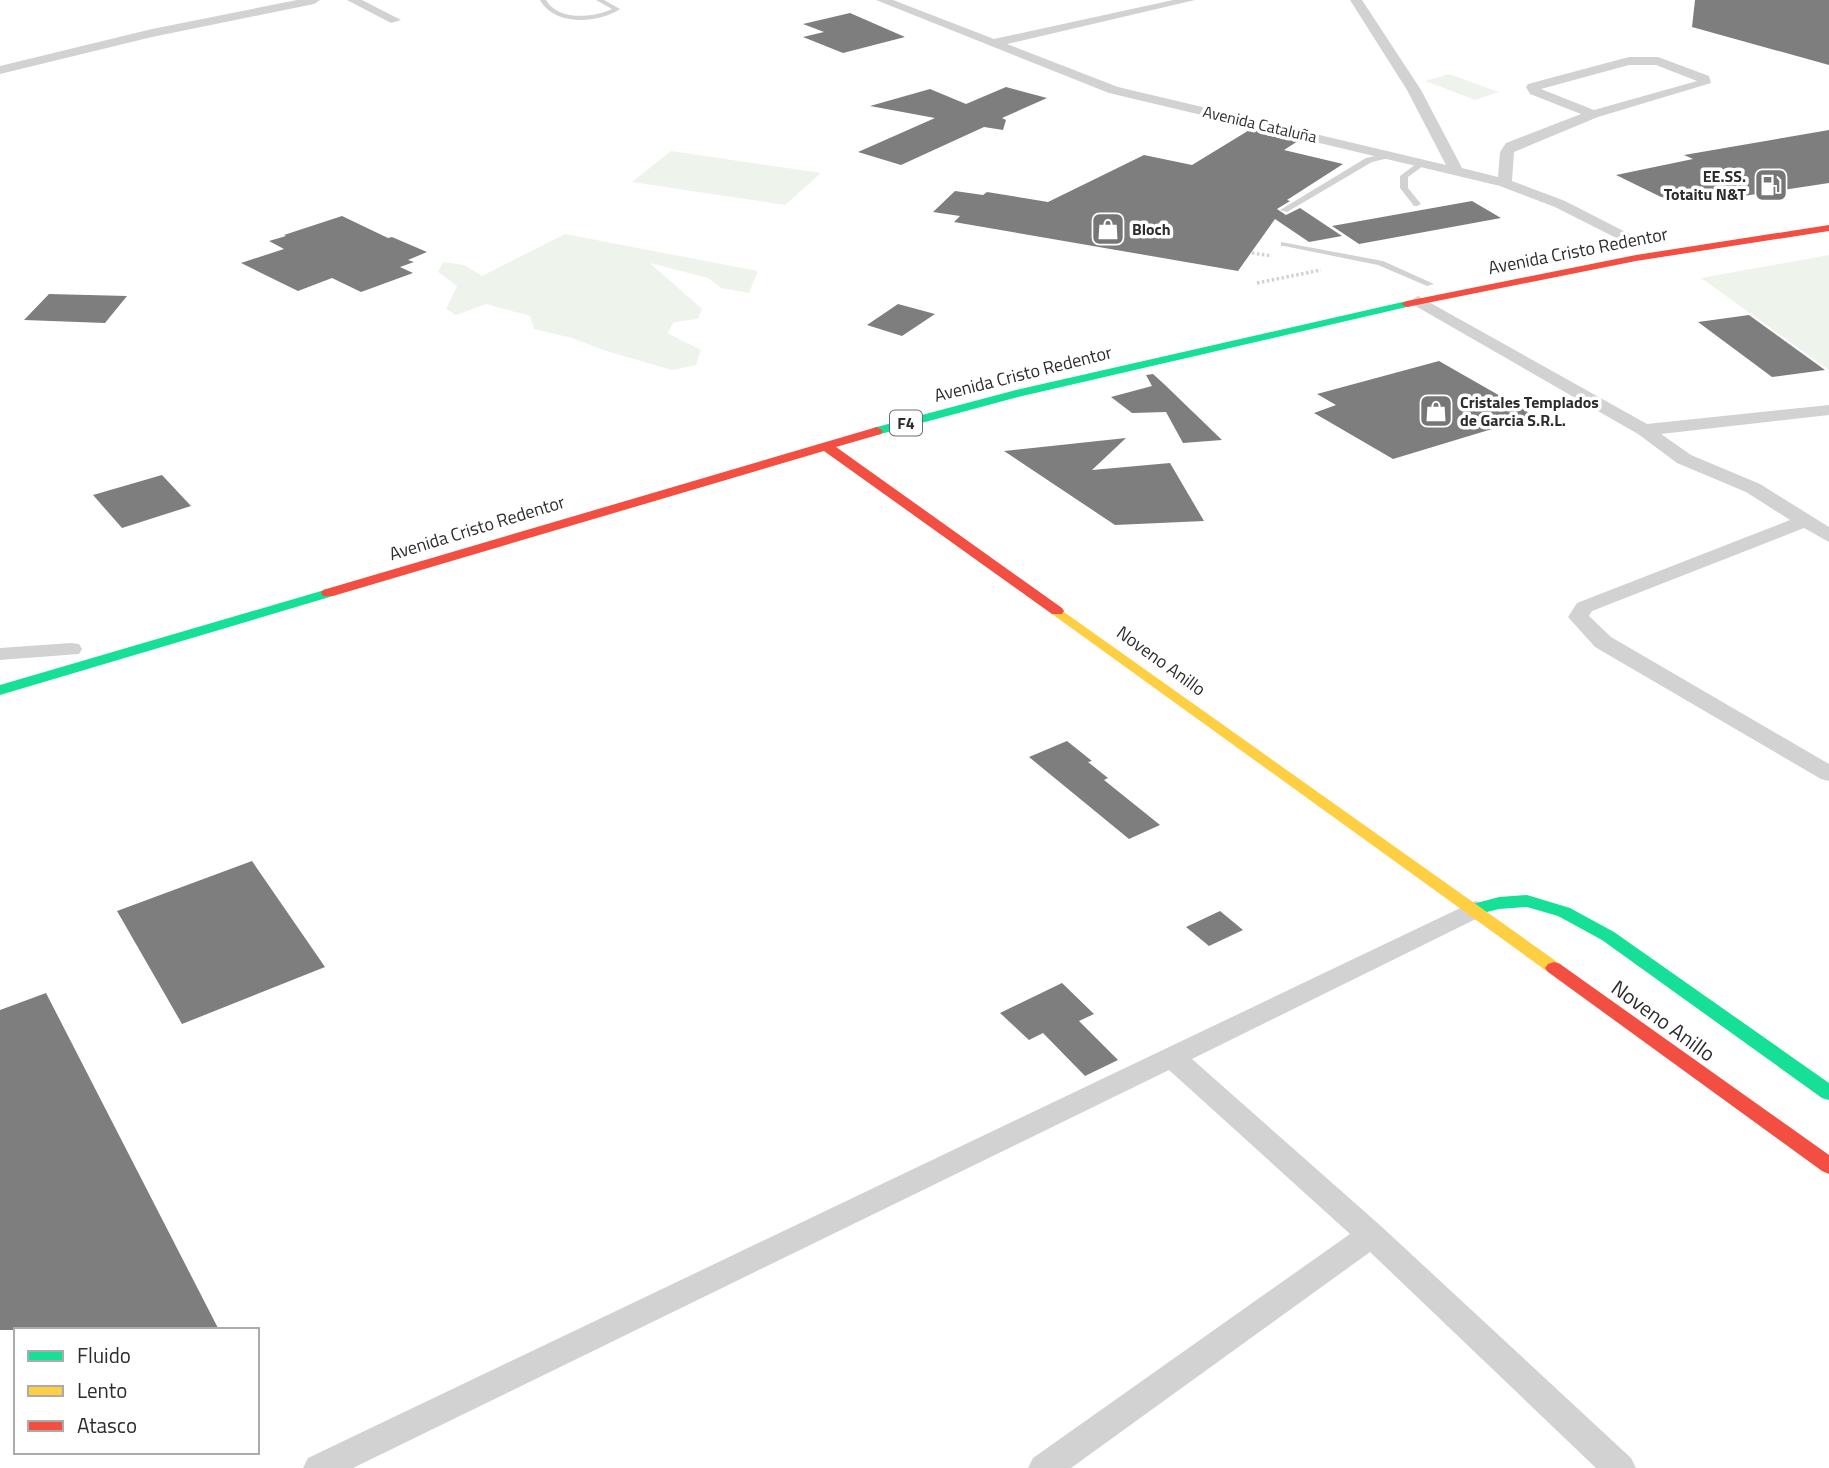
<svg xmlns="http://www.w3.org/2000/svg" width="1829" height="1468" viewBox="0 0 1829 1468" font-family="'Titillium Web',sans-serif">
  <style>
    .green { fill: #eef4eb }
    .building { fill: #7e7e7e }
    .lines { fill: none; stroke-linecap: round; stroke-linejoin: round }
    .path { stroke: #d2d2d2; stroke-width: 3.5; stroke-dasharray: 2.5 2.5; stroke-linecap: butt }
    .lane { fill: #d2d2d2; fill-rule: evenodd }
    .street { fill: #d2d2d2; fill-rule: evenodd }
    .fast { fill: #16e098; fill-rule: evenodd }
    .slow { fill: #ffcf43; fill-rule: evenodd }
    .jam { fill: #f24e42; fill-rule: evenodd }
    .labels { text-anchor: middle; stroke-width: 7; stroke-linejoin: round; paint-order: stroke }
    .far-street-label { font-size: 16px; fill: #2d2d2d; stroke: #fff }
    .far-poi-label { font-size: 16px; font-weight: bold; fill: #2d2d2d; stroke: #fff; text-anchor: start }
    .shield { fill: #fff; stroke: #6c6c6c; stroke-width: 2 }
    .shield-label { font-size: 16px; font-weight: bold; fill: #2d2d2d }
    .street-label { font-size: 18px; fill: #2d2d2d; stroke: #fff }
    .near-street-label { font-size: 21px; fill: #2d2d2d; stroke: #fff }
  </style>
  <rect width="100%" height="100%" fill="#fff"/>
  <path class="green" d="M1449,74L1499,92L1475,100L1425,81Z
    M671,151L821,173L785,205L632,182Z
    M565,234L758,271L749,293L721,288L708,278L650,263L702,309L698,319L674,322L667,333L701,350L696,365L672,370L606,351L572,338L534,329L530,316L486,304L456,315L446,309L457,286L438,272L443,262L464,265L482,276Z
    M1829,255V370L1701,278Z"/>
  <path class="building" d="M1695,0H1829V65L1692,27Z
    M850,13L905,37L843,53L803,37L824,32L803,24Z
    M1006,87L1047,98L1002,118L1006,120L1003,130L984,127L901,165L858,152L935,118L870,106L930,89L966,104Z
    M1251,129L1298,141L1284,150L1343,164L1287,200L1290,201L1277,209L1286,215L1300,208L1342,236L1309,242L1275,219L1238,271L954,222L960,216L933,212L955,191L983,195L987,192L1048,202L1144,155L1192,165Z
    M1829,130V183L1697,203L1661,197L1616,175L1693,159L1684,155Z
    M1472,201L1501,218L1359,244L1332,226Z
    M342,216L388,238L392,237L427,252L408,260L414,262L400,267L413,273L361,292L332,278L298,291L241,263L284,249L269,241L286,236L284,235Z
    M49,294L127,296L105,323L24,320Z
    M898,304L935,314L902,336L867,325Z
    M1749,315L1825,370L1772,377L1698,322Z
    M1439,361L1535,416L1393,459L1314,413L1336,405L1317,394Z
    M1153,374L1164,384L1222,440L1183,443L1166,412L1132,413L1111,397L1152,386L1146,375Z
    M1126,438L1092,470L1170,463L1204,521L1115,525L1004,451Z
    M162,475L191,506L122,528L93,495Z
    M1067,741L1092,761L1088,762L1108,778L1104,780L1160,825L1129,839L1029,757Z
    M252,861L325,967L182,1024L117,911Z
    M1220,911L1243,930L1209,946L1186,927Z
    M1062,983L1094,1014L1079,1021L1118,1060L1085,1076L1043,1033L1029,1040L1000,1013Z
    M46,993L219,1330H0V1010Z"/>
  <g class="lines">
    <path class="path" d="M1252,253L1272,256
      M1257,283L1321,270"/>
    <path class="lane" d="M540,0H546C558,21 593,18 612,9L596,0H604L620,9C598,24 554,26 540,0Z
      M1390,153H1393V157L1372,162L1287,212L1280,210L1366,158Z
      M1420,161L1427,163L1408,177V188L1421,204L1417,206H1414L1400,188V176Z
      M1281,242L1383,261L1434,284L1427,286L1378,265L1284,246H1281Z"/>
    <path class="street" d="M297,0H320L314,4L152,37L0,74V66L152,29Z
      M347,0H362L401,20L391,23Z
      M876,0H893L994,39L1173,0H1195L1007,44L1118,87L1446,165L1407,90L1350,0H1362L1421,90L1462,168L1498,177L1500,152L1506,143L1581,114L1530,94L1526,87L1528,84L1629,57H1658L1709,76L1711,83L1598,117L1514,152L1512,181L1565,201L1643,241L1646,244L1638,249L1555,207L1500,186L1109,93ZM1629,65H1656L1697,81L1594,110L1541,89Z
      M1418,296L1647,424L1829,405V415L1661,434L1691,455L1760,484L1829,527V542L1804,528L1592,611L1589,616L1611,637L1829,764V781L1821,779L1595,647L1568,617L1577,603L1790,520L1746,492L1677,463L1638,434L1412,304L1410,301Z
      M71,643L79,644L82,649L79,654L0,660V648Z
      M1475,901L1484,903L1488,909L1484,915L1192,1059L1382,1227L1631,1458L1636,1468H1596L1370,1252L1071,1468H1028L1033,1458L1350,1234L1169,1070L353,1468H303L308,1458Z"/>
    <path class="fast" d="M1407,301L1413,304L1411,306L1018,397L877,435L871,431L873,428L1016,390Z
      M328,589L335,593L333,596L0,695V685Z
      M1527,895L1570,908L1614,932L1829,1083V1100L1822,1098L1602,940L1558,916L1527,907L1499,909L1475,915L1469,913L1466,909L1469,905L1499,897Z"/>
    <path class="slow" d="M1057,607L1560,964L1563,968L1560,972H1548L1052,614L1050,611L1052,608Z"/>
    <path class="jam" d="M1829,225V231L1636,261L1407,307L1401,304L1407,301L1636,255Z
      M877,427L883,431L881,434L836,447L1062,608L1064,611L1062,614H1052L824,451L333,596H323L321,593L323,590Z
      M1554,962L1560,964L1829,1155V1174L1822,1171L1548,972L1545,968L1548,964Z"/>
  </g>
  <defs>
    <symbol id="fuel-square" viewBox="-11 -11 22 22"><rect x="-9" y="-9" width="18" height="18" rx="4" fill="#767676" stroke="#fff"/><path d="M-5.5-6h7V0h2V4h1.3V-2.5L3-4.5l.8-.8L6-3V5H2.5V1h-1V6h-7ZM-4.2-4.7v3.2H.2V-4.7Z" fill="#fff"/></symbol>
    <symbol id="shop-square" viewBox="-11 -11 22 22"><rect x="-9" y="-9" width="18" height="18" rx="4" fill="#767676" stroke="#fff"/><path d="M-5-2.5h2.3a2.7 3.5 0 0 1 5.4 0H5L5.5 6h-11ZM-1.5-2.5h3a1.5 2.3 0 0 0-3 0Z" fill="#fff"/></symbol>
  </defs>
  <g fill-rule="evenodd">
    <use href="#fuel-square" x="1752" y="166" width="38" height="38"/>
    <use href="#shop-square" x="1089" y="210" width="38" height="38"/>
    <use href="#shop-square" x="1417" y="392" width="38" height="38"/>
  </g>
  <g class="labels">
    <g class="far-street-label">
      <text transform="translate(1260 124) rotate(13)" y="6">Avenida Cataluña</text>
    </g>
    <g class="far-poi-label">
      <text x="1746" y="182" text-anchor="end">EE.SS.<tspan x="1746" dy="18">Totaitu N&amp;T</tspan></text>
      <text x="1132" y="235">Bloch</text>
      <text x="1460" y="408">Cristales Templados<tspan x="1460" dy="18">de Garcia S.R.L.</tspan></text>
    </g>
    <rect class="shield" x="890" y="410.5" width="32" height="25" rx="5"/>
    <g class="shield-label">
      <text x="906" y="429">F4</text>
    </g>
    <g class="street-label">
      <text transform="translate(1578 251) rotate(-11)" y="6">Avenida Cristo Redentor</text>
      <text transform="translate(1023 374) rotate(-14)" y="6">Avenida Cristo Redentor</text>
      <text transform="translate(477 528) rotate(-17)" y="6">Avenida Cristo Redentor</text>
      <text transform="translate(1161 661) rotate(36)" y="6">Noveno Anillo</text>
    </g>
    <g class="near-street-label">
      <text transform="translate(1663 1021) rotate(36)" y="7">Noveno Anillo</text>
    </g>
  </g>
  <rect x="14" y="1328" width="245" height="126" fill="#ffffff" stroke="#ababab" stroke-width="2"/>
  <rect x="28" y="1351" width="35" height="10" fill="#16e098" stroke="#ababab" stroke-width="2"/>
  <text x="77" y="1363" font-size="21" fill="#2d2d2d">Fluido</text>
  <rect x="28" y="1386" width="35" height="10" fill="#ffcf43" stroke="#ababab" stroke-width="2"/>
  <text x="77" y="1398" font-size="21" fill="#2d2d2d">Lento</text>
  <rect x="28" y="1421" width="35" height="10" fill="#f24e42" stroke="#ababab" stroke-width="2"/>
  <text x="77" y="1433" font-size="21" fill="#2d2d2d">Atasco</text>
</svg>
